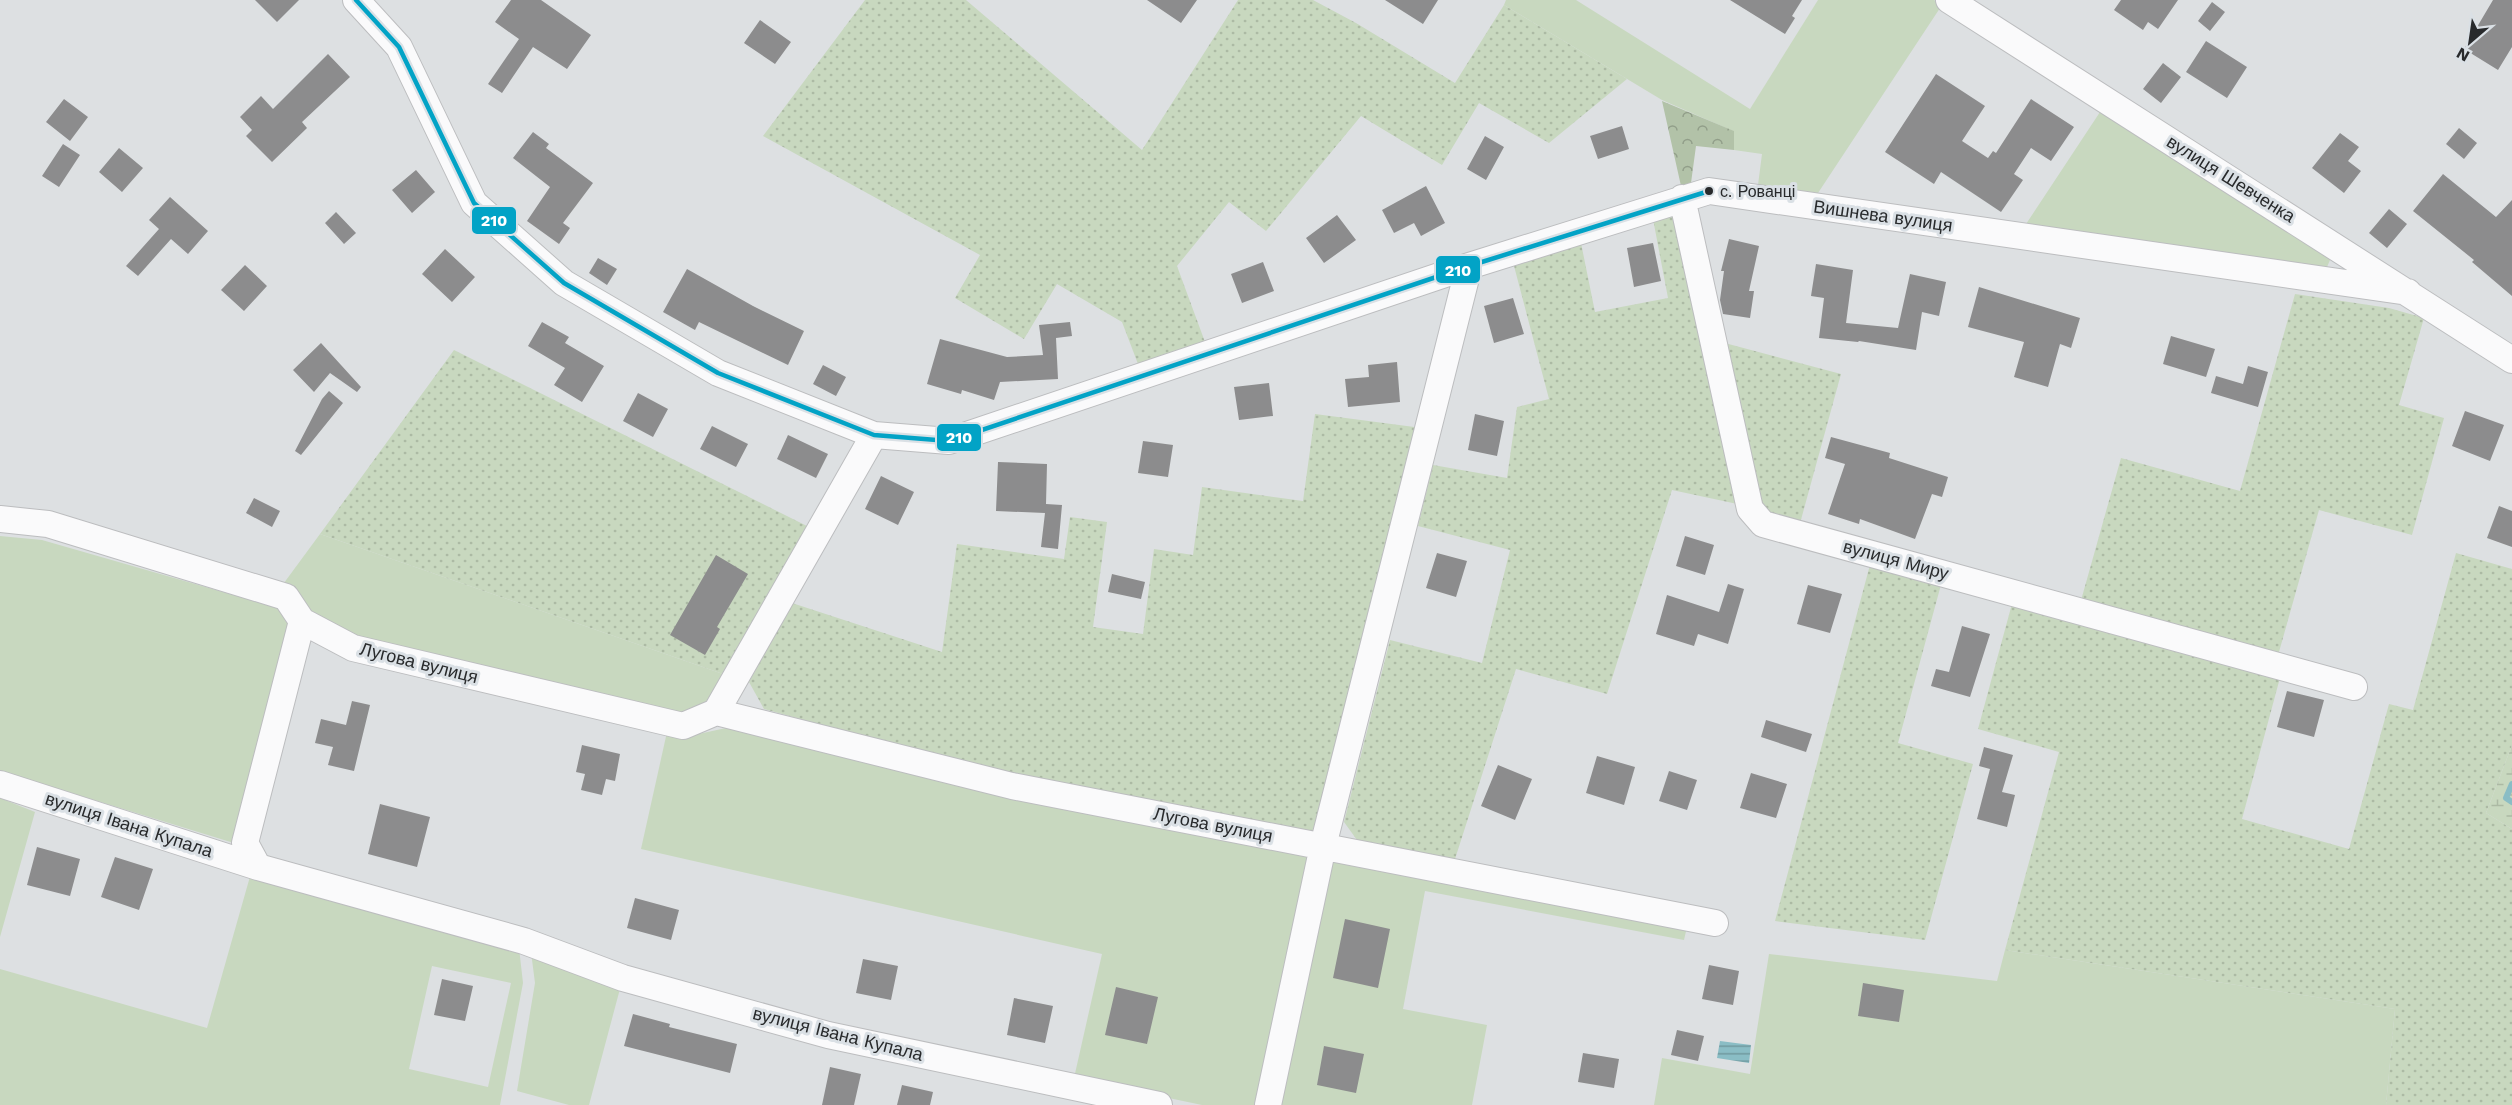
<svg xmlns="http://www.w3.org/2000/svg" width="2512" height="1105" viewBox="0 0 2512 1105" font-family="'Work Sans',sans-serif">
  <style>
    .grass { fill: #c8d8bf; fill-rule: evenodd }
    .forest { fill: url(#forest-crowns) }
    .wetland { fill: url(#wetland-marsh) }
    .garden { fill: url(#garden-dots) }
    .water { fill: url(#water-rules) }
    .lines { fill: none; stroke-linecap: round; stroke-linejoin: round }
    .stream { stroke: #8abdc5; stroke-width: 6 }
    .building { fill: #8c8c8d }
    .minor-casing { stroke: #bcbdbf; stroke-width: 28 }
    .minor { stroke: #fafafb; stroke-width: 26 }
    .bus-1-casing { stroke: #dae0e5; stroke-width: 9 }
    .bus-1 { stroke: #02a3c6; stroke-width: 4.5 }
    .bus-dot { fill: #282a2c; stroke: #dae0e5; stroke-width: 2 }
    .labels { text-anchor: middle; stroke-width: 6; stroke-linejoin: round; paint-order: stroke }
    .bus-label { font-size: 16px; fill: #282a2c; stroke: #dae0e5; text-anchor: start }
    .street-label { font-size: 18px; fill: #282a2c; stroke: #dae0e5 }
    .line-badge { stroke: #dae0e5; stroke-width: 2 }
    .badge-label { font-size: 16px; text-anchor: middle; font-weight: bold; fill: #fff }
  </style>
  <defs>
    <pattern id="forest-crowns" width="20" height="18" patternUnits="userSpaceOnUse" patternTransform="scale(1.5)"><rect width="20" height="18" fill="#b2c2a8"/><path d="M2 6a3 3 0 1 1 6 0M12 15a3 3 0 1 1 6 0" fill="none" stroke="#919e89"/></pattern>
    <pattern id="wetland-marsh" width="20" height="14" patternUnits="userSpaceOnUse" patternTransform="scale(1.5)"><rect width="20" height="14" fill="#c8d8bf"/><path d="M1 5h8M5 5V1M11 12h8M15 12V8" fill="none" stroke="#acbaa4"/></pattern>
    <pattern id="garden-dots" width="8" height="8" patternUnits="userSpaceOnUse" patternTransform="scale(1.5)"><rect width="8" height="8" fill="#c8d8bf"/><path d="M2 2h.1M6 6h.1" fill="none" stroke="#acbaa4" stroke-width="1.8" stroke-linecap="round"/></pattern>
    <pattern id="water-rules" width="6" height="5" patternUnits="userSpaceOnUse" patternTransform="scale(1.5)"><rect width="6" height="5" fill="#8abdc5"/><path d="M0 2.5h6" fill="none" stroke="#719aa0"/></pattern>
  </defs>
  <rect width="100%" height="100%" fill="#dde0e2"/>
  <path class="grass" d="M1506,0H1576L1750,109L1818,0H1934L1942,5L1818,193L1758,185L1762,154L1734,150L1733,131L1662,100L1504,5Z
    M2102,109L2323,250L2330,260L2327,267L2026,224Z
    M320,534L723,674L704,705L682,718L357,639L312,615L281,587Z
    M0,536L42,540L282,609L293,624L237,844L0,771Z
    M735,726L1311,853L1258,1105H1202L1074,1078L1102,954L641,849L667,732L685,737Z
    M0,798L35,812L0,937Z
    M1326,859L1687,927L1684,940L1425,891L1403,1009L1487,1025L1472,1105H1280Z
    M251,873L519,948L523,983L500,1105H0V969L207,1028ZM432,966L511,983L488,1087L409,1069Z
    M2005,950L2395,1009L2386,1105H1654L1662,1058L1750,1074L1769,954L1997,981Z
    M531,952L621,985L589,1105H569L517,1091L535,983Z"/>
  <path class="forest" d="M1662,101L1734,131V150L1696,146L1691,183L1681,186Z"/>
  <path class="wetland" d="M2512,745V829L2486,813Z"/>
  <path class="garden" d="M865,0H966L1142,150L1238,0H1313L1356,23L1455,83L1504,5L1627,79L1549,143L1479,103L1442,165L1361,116L1266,231L1229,202L1177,266L1205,342L1138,364L1122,322L1057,284L1024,339L955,298L980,255L763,136Z
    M1678,211L1742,505L1672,490L1607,694L1516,669L1455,859L1357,840L1344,822L1390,640L1482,663L1510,550L1418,526L1433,465L1507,478L1517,407L1549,399L1514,266L1581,243L1595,312L1668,298L1653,219Z
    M2295,294L2389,308L2424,318L2399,405L2444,418L2412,535L2319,510L2277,659L2080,604L2121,458L2240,491Z
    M1721,342L1841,374L1799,527L1767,518L1756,506Z
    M454,350L811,528L723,674L320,534Z
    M1315,414L1422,428L1316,834L1015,778L764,709L749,682L792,603L942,652L957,544L1064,559L1070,517L1107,522L1093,627L1143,634L1154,549L1193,555L1202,487L1303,501Z
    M2456,553L2512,569V745L2486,813L2512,829V1105H2386L2395,1009L2005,950L2059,752L1978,729L2013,600L2281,674L2242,819L2349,849L2389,704L2413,710Z
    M1871,561L1942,581L1898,743L1973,764L1925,940L1775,921Z"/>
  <path class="water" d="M1720,1041L1751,1045L1749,1063L1717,1058Z"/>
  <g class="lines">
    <path class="stream" d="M2512,784L2506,798L2512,802"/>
  </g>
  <path class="building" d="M255,0H299L277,22Z
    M511,0H541L591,35L567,69L533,47L502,93L488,84L519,39L495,22Z
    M1147,0H1197L1181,23Z
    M1385,0H1438L1423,24Z
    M1730,0H1802L1792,16L1795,18L1785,34Z
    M2121,0H2178L2158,29L2148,22L2143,30L2114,10Z
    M2493,0H2512V47L2498,70L2464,49Z
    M2212,2L2225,12L2210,31L2198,21Z
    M760,20L791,42L775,64L744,43Z
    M2206,41L2247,67L2227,98L2186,72Z
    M328,54L350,77L302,122L307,128L272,162L246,136L252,130L240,117L261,96L273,109Z
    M2163,63L2181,77L2161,103L2143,89Z
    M1936,74L1985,106L1962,141L1988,158L1993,151L1996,153L2031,99L2074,127L2051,161L2031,148L2014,174L2023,180L2001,212L1941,172L1934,184L1885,152Z
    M64,99L88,117L70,141L46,122Z
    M1622,126L1629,149L1598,159L1590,136Z
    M2459,128L2477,143L2464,159L2446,144Z
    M533,132L549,144L546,148L593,183L563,223L570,228L559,244L527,221L550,187L513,158Z
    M2340,133L2359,147L2348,161L2361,171L2344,193L2312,168Z
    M1485,136L1504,147L1486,180L1467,169Z
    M63,144L80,155L59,187L42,176Z
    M119,148L143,168L122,192L99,172Z
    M416,170L435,192L412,213L392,190Z
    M2443,174L2496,217L2512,200V296L2472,262L2474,260L2413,211Z
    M1426,186L1445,223L1421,236L1414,223L1394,233L1382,210Z
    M170,197L208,231L188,254L171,239L138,276L126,266L159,229L149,220Z
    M2389,209L2407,224L2387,248L2369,233Z
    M336,212L356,233L344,244L325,223Z
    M1337,215L1356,240L1324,263L1306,238Z
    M1729,239L1759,246L1749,291H1754L1750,318L1723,314L1720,300L1724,271H1721Z
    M1653,243L1661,281L1634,287L1627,248Z
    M445,249L475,277L452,302L422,274Z
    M598,258L617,269L607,285L589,273Z
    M1263,262L1274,291L1242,303L1231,274Z
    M1816,264L1853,270L1846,323L1898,328L1910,274L1946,282L1939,316L1922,312L1916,350L1859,341L1858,342L1819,338L1824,298L1811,296Z
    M245,265L267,286L244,311L221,290Z
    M687,269L753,306L804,331L788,365L699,322L695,330L663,312Z
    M1979,287L2080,318L2071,348L2060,344L2048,387L2014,377L2024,342L1968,327Z
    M1513,298L1524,334L1494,343L1484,306Z
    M542,322L569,337L565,343L604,366L582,402L554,385L565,368L528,346Z
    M1070,322L1072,336L1056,338L1058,379L1000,382L994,400L962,390L961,394L927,384L940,339L1007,357L1043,355L1039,325Z
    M2171,336L2215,349L2206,377L2163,364Z
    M321,343L361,387L357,392L330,373L314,392L293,370Z
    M1397,362L1400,402L1348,407L1345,379L1369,377L1368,365Z
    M823,365L846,377L836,396L813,384Z
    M2248,366L2268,372L2258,407L2211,393L2216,376L2243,384Z
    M1269,383L1273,416L1239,420L1234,387Z
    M329,391L343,403L301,455L295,451L322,399Z
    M638,393L668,409L653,437L623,421Z
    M2465,411L2504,425L2490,461L2452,446Z
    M1475,414L1504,421L1497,456L1468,450Z
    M712,426L748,444L736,467L700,449Z
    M788,435L828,454L816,478L777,459Z
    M1831,437L1890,453L1889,458L1948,477L1942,497L1932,494L1915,539L1860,519L1859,524L1828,514L1845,464L1825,458Z
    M1143,441L1173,445L1168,477L1138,473Z
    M998,462L1047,464L1046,504L1062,505L1058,549L1041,547L1045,513L996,511Z
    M881,476L914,492L898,525L865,509Z
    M254,498L280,511L272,527L246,513Z
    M2499,506L2512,511V547L2487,538Z
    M1685,536L1714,545L1705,575L1676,566Z
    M1437,553L1467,561L1456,597L1426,588Z
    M716,555L748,574L717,627L720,629L705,655L670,635Z
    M1112,574L1145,582L1141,599L1108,592Z
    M1728,584L1744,589L1728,644L1698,634L1694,646L1656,634L1667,595L1719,612Z
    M1808,585L1842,594L1830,633L1797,624Z
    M1962,626L1990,634L1970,697L1931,686L1936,669L1949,672Z
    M2287,691L2324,700L2314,737L2277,727Z
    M352,701L370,705L354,771L328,765L333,747L315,743L321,719L346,725Z
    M1766,720L1812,734L1806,752L1761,737Z
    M582,745L620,754L615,781L606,779L602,795L581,790L585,774L576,772Z
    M1984,747L2013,755L2002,792L2015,795L2007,827L1977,819L1990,769L1979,766Z
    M1597,756L1635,767L1624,805L1586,793Z
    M1498,765L1532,779L1515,820L1481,806Z
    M1669,771L1697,780L1687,810L1659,801Z
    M1751,773L1787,784L1776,818L1740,808Z
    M380,804L430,817L417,867L368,854Z
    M37,847L80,859L70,896L27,885Z
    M115,857L153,869L139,910L101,897Z
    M635,898L679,910L671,940L627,928Z
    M1345,919L1390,929L1378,988L1333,978Z
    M863,959L898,966L891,1000L856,993Z
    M1709,965L1739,971L1733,1005L1702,999Z
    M442,979L473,986L465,1021L434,1015Z
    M1863,983L1904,990L1899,1022L1858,1016Z
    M1116,987L1158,997L1147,1044L1105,1035Z
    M1014,998L1053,1006L1045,1043L1007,1035Z
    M633,1014L670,1024L669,1027L737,1044L730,1073L624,1046Z
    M1677,1030L1704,1036L1698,1061L1671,1055Z
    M1324,1046L1364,1054L1356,1093L1317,1085Z
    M1583,1053L1619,1059L1614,1088L1578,1082Z
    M830,1067L861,1074L854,1105H822Z
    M902,1085L933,1092L930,1105H897Z"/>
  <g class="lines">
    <defs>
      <path id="minor" d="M356,0L399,47L474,203L564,283L718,373L874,435L949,441L1469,266L1709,191L2408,292
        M1949,0L2512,360
        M1682,198L1750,509L1763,524L2354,687
        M0,519L48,524L286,597L302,621L353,648L683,726L716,712L874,435
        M302,621L245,843L258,867L524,941L623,978L828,1035L1159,1105
        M716,712L1012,786L1715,923
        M0,784L258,867
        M1268,1105L1323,846L1469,266"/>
    </defs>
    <use href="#minor" class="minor-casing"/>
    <use href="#minor" class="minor"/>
    <defs>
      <path id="bus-1" d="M356,0L399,47L474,203L564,283L718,373L874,435L949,441L1469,266L1709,191"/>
    </defs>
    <use href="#bus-1" class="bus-1-casing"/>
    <use href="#bus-1" class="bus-1"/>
  </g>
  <circle class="bus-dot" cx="1709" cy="191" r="5"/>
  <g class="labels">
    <g class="bus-label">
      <text x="1720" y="197">с. Рованці</text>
    </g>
    <g class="street-label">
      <text transform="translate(2231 179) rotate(32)" y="6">вулиця Шевченка</text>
      <text transform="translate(1883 216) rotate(8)" y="6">Вишнева вулиця</text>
      <text transform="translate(1896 560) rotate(15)" y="6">вулиця Миру</text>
      <text transform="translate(419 663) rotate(14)" y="6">Лугова вулиця</text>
      <text transform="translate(129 825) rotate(18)" y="6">вулиця Івана Купала</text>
      <text transform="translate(1213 825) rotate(11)" y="6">Лугова вулиця</text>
      <text transform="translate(838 1034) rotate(14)" y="6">вулиця Івана Купала</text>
    </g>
  </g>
  <g class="line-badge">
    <rect x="471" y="206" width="46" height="29" rx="6" fill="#02a3c6"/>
    <rect x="1435" y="255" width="46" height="29" rx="6" fill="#02a3c6"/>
    <rect x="936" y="423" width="46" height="29" rx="6" fill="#02a3c6"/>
  </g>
  <g class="badge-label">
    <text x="494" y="226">210</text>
    <text x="1458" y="276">210</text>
    <text x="959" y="443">210</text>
  </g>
  <g transform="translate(2470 42) rotate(209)" stroke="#dae0e5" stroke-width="4.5" paint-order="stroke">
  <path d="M0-4.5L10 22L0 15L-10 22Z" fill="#282a2c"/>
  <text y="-9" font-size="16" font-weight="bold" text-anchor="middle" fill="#282a2c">N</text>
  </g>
</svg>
